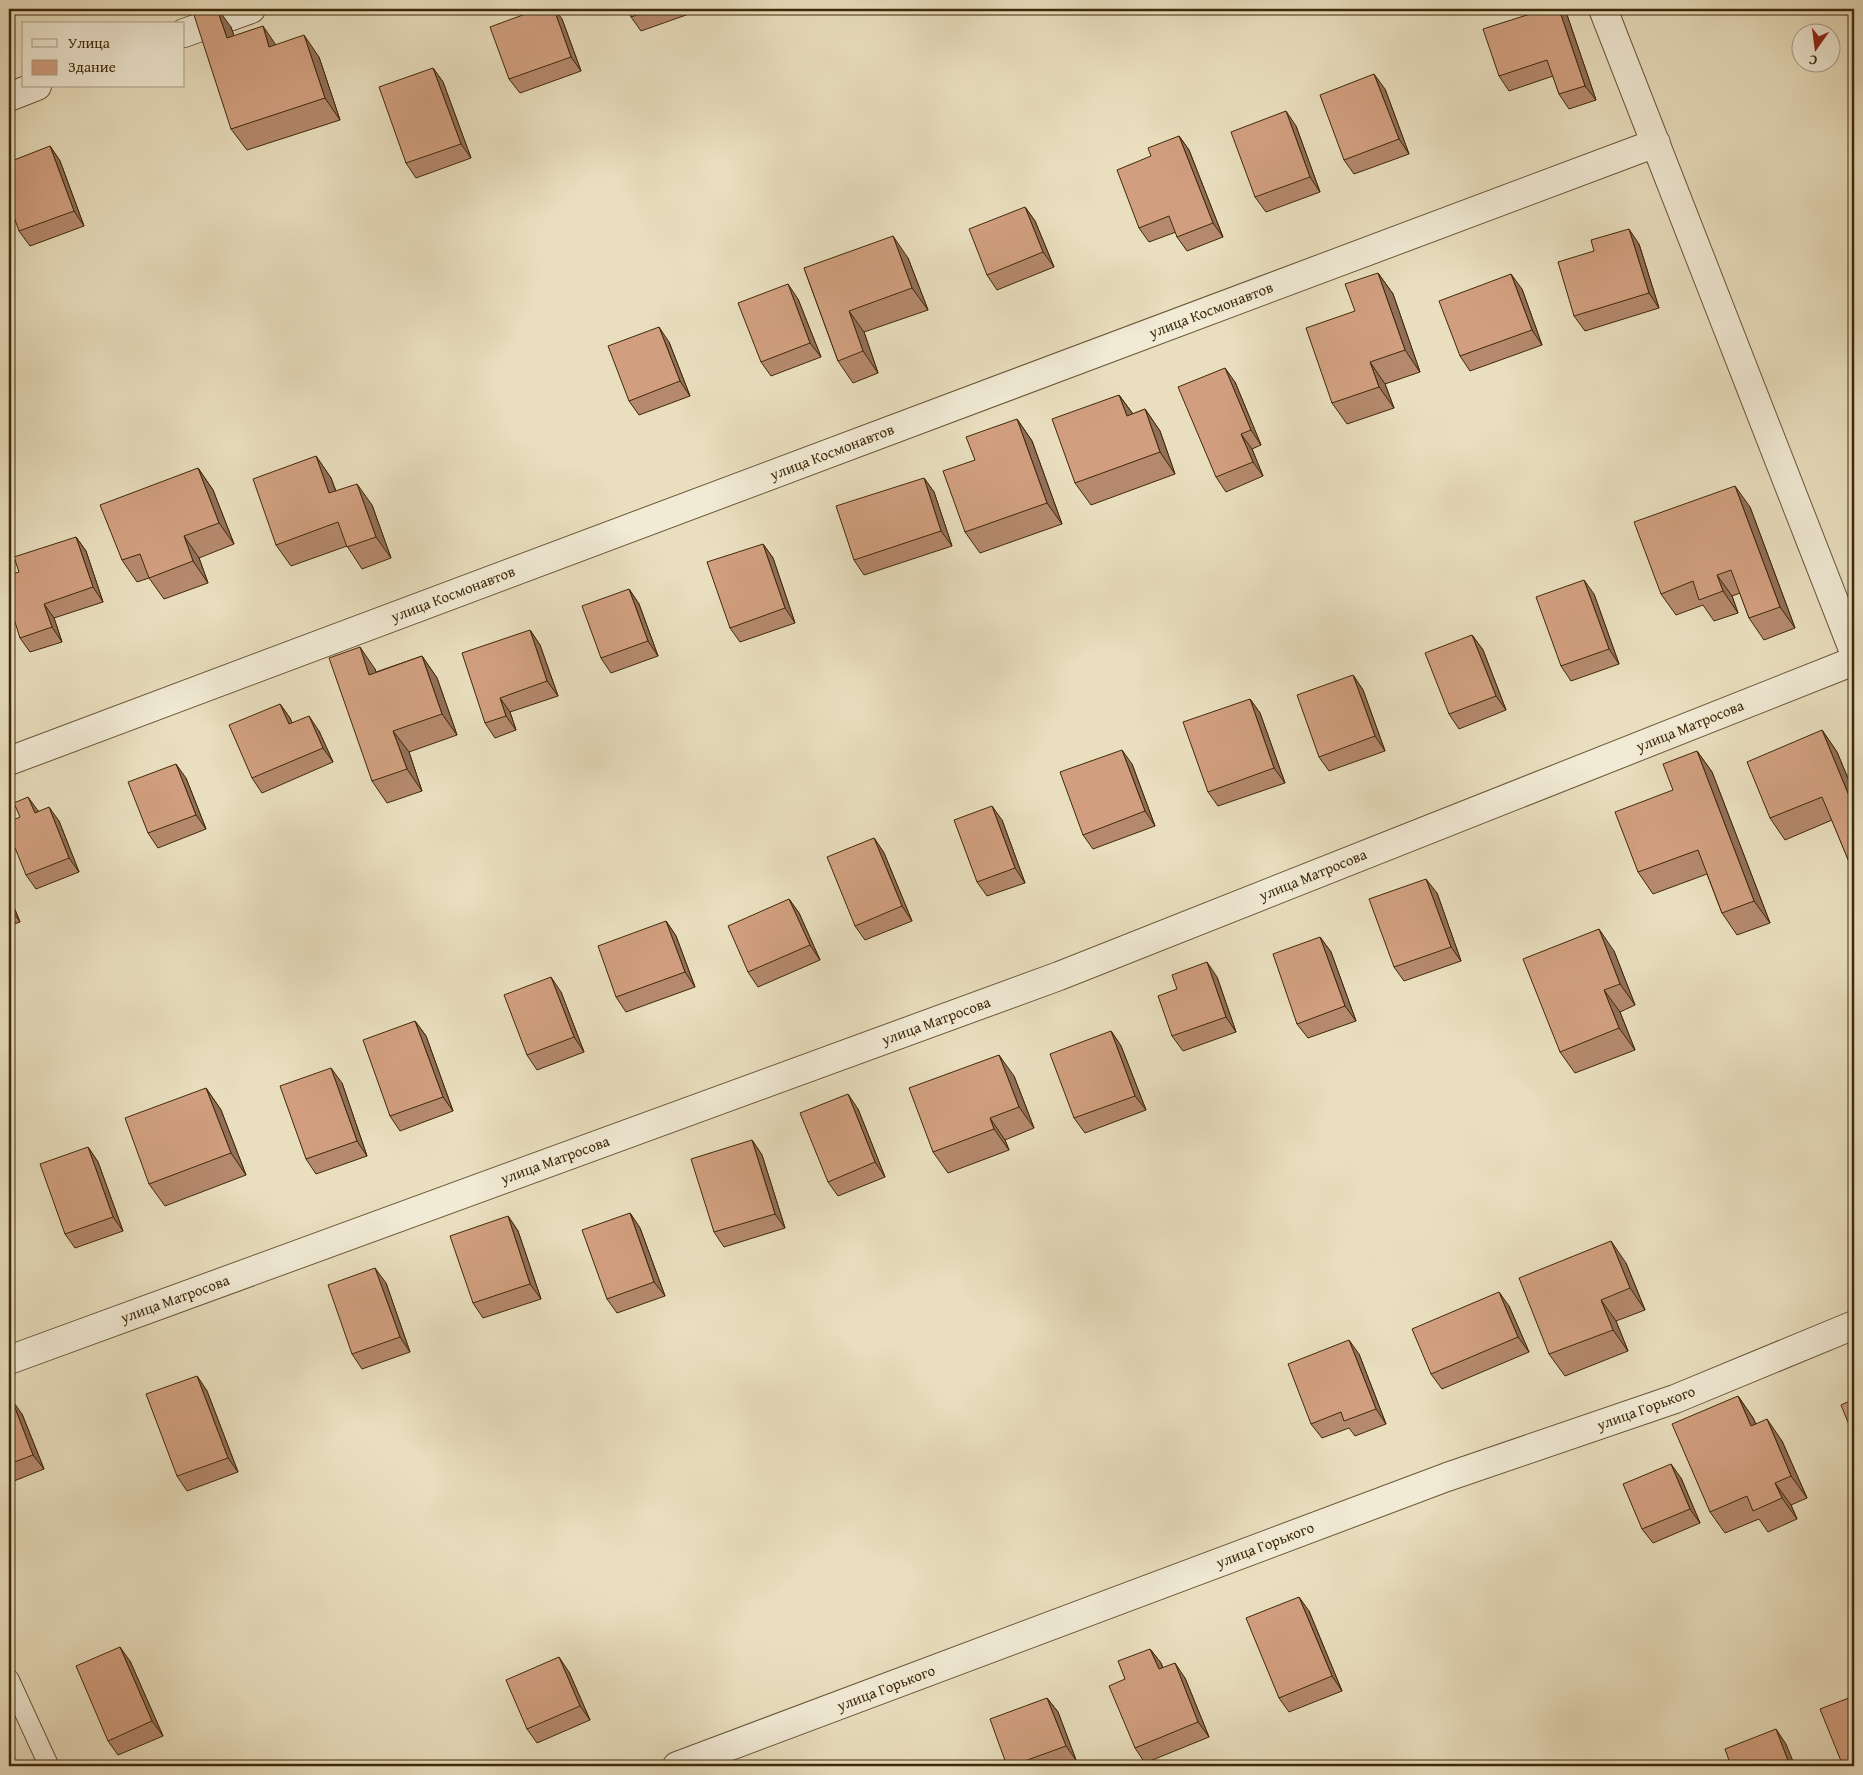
<svg xmlns="http://www.w3.org/2000/svg" width="1863" height="1775" viewBox="0 0 1863 1775" font-family="'Gentium Book Plus',serif">
  <style>
    .lines { fill: none; stroke-linecap: round; stroke-linejoin: round }
    .lane-casing { stroke: #6a5636; stroke-width: 21 }
    .street-casing { stroke: #6a5636; stroke-width: 30 }
    .lane { stroke: #f1ead5; stroke-width: 19 }
    .street { stroke: #f1ead5; stroke-width: 28 }
    .wall { fill: #b4896d; stroke: #3f2909 }
    .shaded-wall { fill: #926f59; stroke: #3f2909 }
    .building { fill: #d19f7f; stroke: #3f2909 }
    .labels { text-anchor: middle; stroke-width: 5; stroke-linejoin: round; paint-order: stroke }
    .street-label { font-size: 15px; fill: #3f2909; stroke: #f1ead5 }
  </style>
  <rect width="100%" height="100%" fill="#e9debe"/>
  <filter id="stains"><feTurbulence type="fractalNoise" baseFrequency=".004" numOctaves="4"/><feColorMatrix values="0 0 0 0 .2 0 0 0 0 .09 0 0 0 0 .02 0 0 0 .5 -.17"/></filter>
  <radialGradient id="worn" r=".72"><stop offset=".6" stop-color="#630" stop-opacity="0"/><stop offset="1" stop-color="#630" stop-opacity=".3"/></radialGradient>
  <g class="lines">
    <defs>
      <path id="lane" d="M9,1679L49,1766"/>
      <path id="street" d="M1603,9L1854,652
        M184,33L251,9
        M9,97L37,86
        M9,761L1656,143
        M9,1360L1059,976L1854,661
        M677,1766L1447,1477L1675,1399L1854,1325"/>
    </defs>
    <use href="#lane" class="lane-casing"/>
    <use href="#street" class="street-casing"/>
    <use href="#lane" class="lane"/>
    <use href="#street" class="street"/>
  </g>
  <path class="wall" d="M628,9H703L641,31L631,17Z
    M1565,9L1596,100L1569,109L1559,94L1553,76L1509,91L1499,76Z
    M562,19L581,71L520,93L509,79Z
    M231,27L234,36L276,45L319,57L340,120L247,150L231,129Z
    M433,68L443,82L471,158L416,178L406,163Z
    M1385,89L1409,154L1354,174L1344,160Z
    M1296,126L1320,192L1266,212L1255,197Z
    M1179,136L1189,150L1223,237L1187,251L1177,237L1176,232L1149,242L1139,228L1151,156Z
    M50,146L60,161L84,226L30,246L19,231Z
    M1025,207L1035,221L1054,267L997,290L987,275Z
    M1639,244L1659,308L1585,331L1574,316L1594,251Z
    M908,258L928,310L864,332L878,373L853,383L838,361L804,268Z
    M1378,273L1393,294L1420,372L1385,384L1394,408L1347,424L1332,403L1355,311Z
    M1522,289L1542,345L1470,371L1460,356Z
    M798,299L821,357L771,376L761,362Z
    M669,342L690,396L639,415L629,401Z
    M1235,382L1261,445L1252,449L1263,476L1226,492L1216,477Z
    M1119,395L1133,414L1145,409L1160,431L1175,474L1091,505L1075,483Z
    M1017,419L1032,441L1062,524L980,553L965,532L975,460Z
    M316,456L331,478L336,491L372,505L391,558L362,569L347,546L291,566L276,545Z
    M198,468L213,490L234,544L199,558L208,583L164,599L149,578L137,582L122,560Z
    M924,478L934,492L952,546L864,575L854,560Z
    M1750,507L1795,628L1764,640L1749,618L1740,593L1732,596L1738,613L1714,621L1703,605L1676,615L1661,594Z
    M76,537L86,551L103,602L54,618L62,642L30,652L20,638L19,572Z
    M763,544L773,558L795,623L740,642L730,628Z
    M629,589L639,604L658,656L611,673L601,658Z
    M1594,594L1619,664L1571,681L1561,666Z
    M530,630L540,645L558,696L510,712L516,730L495,738L485,723Z
    M1472,635L1483,650L1506,710L1459,729L1449,714Z
    M422,656L437,678L457,735L409,752L422,791L387,803L372,781L375,669L376,672Z
    M1353,675L1363,690L1385,751L1329,771L1319,757Z
    M1250,699L1260,713L1285,783L1218,806L1208,792Z
    M280,704L290,718L292,723L319,731L333,762L262,793L252,778Z
    M1822,730L1837,752L1854,793V871L1852,869L1832,820L1785,840L1770,818Z
    M1697,751L1712,772L1770,923L1737,935L1722,913L1707,874L1653,894L1638,872L1673,790Z
    M1132,764L1155,826L1093,849L1083,835Z
    M186,778L206,829L158,848L148,833Z
    M38,811L59,821L79,872L36,889L26,875Z
    M1002,820L1025,883L987,896L977,882Z
    M874,838L884,853L912,921L865,940L855,926Z
    M1437,893L1461,961L1404,981L1394,967Z
    M9,895L20,922L9,926Z
    M789,899L799,913L820,960L758,987L748,972Z
    M666,921L676,936L695,987L626,1012L616,997Z
    M1320,937L1331,952L1356,1021L1308,1038L1297,1024Z
    M1614,951L1635,1005L1620,1012L1635,1050L1575,1073L1560,1052Z
    M1217,977L1236,1032L1183,1051L1172,1036Z
    M561,992L584,1052L537,1070L527,1055Z
    M415,1021L426,1036L453,1111L400,1131L390,1116Z
    M1111,1031L1121,1046L1146,1110L1085,1133L1074,1118Z
    M1014,1076L1034,1128L1005,1140L1009,1150L948,1173L933,1152Z
    M342,1083L367,1156L316,1174L306,1159Z
    M206,1088L221,1110L246,1175L165,1206L149,1184Z
    M858,1109L885,1177L838,1196L828,1182Z
    M752,1140L762,1155L785,1228L724,1247L714,1232Z
    M88,1147L98,1162L123,1231L75,1248L65,1234Z
    M630,1213L640,1228L665,1296L617,1313L607,1299Z
    M508,1216L518,1231L541,1299L483,1318L473,1303Z
    M1626,1263L1645,1310L1616,1321L1628,1351L1565,1376L1549,1354Z
    M386,1283L410,1352L362,1369L352,1354Z
    M1509,1306L1529,1352L1442,1389L1431,1374Z
    M1359,1354L1386,1424L1355,1436L1349,1428L1322,1438L1311,1424Z
    M197,1376L207,1391L238,1472L187,1491L177,1476Z
    M1738,1396L1753,1418L1756,1424L1782,1441L1807,1498L1791,1505L1797,1519L1768,1532L1759,1519L1725,1533L1710,1512Z
    M9,1401L22,1414L44,1469L9,1483Z
    M1681,1478L1700,1523L1653,1543L1642,1529Z
    M1309,1611L1342,1691L1289,1712L1279,1698Z
    M1150,1649L1161,1663L1163,1668L1185,1678L1209,1737L1145,1763L1135,1748L1125,1679Z
    M130,1661L163,1736L118,1755L108,1741Z
    M569,1672L590,1720L537,1743L527,1729Z
    M1047,1698L1058,1712L1076,1760L1060,1766H1007Z"/>
  <path class="shaded-wall" d="M217,9H218L231,27L242,60L227,38Z
    M554,9H555L562,19L581,71L571,57Z
    M1559,9H1565L1596,100L1585,86Z
    M263,26L278,48L269,47Z
    M304,35L319,57L340,120L325,98Z
    M433,68L443,82L471,158L461,144Z
    M1374,74L1385,89L1409,154L1399,139Z
    M1286,111L1296,126L1320,192L1310,177Z
    M1179,136L1189,150L1223,237L1213,223Z
    M50,146L60,161L84,226L74,211Z
    M1025,207L1035,221L1054,267L1043,252Z
    M1629,229L1639,244L1659,308L1649,293Z
    M893,236L908,258L928,310L912,288Z
    M1378,273L1393,294L1420,372L1405,350Z
    M1511,274L1522,289L1542,345L1532,330Z
    M788,284L798,299L821,357L810,343Z
    M849,311L864,332L878,373L863,351Z
    M659,327L669,342L690,396L680,381Z
    M1370,362L1385,384L1394,408L1379,387Z
    M1225,368L1235,382L1261,445L1251,430Z
    M1119,395L1135,417L1127,416Z
    M1145,409L1160,431L1175,474L1160,452Z
    M1017,419L1032,441L1062,524L1047,503Z
    M1241,434L1252,449L1263,476L1253,462Z
    M316,456L331,478L344,515L329,493Z
    M198,468L213,490L234,544L219,523Z
    M924,478L934,492L952,546L941,531Z
    M357,484L372,505L391,558L376,537Z
    M1735,486L1750,507L1795,628L1780,607Z
    M184,536L199,558L208,583L193,561Z
    M76,537L86,551L103,602L93,587Z
    M763,544L773,558L795,623L785,608Z
    M1717,575L1732,596L1738,613L1723,591Z
    M1584,580L1594,594L1619,664L1609,649Z
    M629,589L639,604L658,656L648,641Z
    M44,604L54,618L62,642L52,627Z
    M530,630L540,645L558,696L547,681Z
    M1472,635L1483,650L1506,710L1496,696Z
    M360,647L375,669L384,696L369,675Z
    M422,656L437,678L457,735L442,714Z
    M1353,675L1363,690L1385,751L1375,736Z
    M500,698L510,712L516,730L506,716Z
    M1250,699L1260,713L1285,783L1274,768Z
    M280,704L290,718L299,739L289,724Z
    M309,716L319,731L333,762L323,748Z
    M1822,730L1837,752L1854,793V808Z
    M393,731L409,752L422,791L407,769Z
    M1122,750L1132,764L1155,826L1145,811Z
    M1697,751L1712,772L1770,923L1754,901Z
    M176,764L186,778L206,829L196,815Z
    M28,797L39,812L35,813Z
    M992,806L1002,820L1025,883L1015,868Z
    M49,807L59,821L79,872L69,858Z
    M874,838L884,853L912,921L902,906Z
    M1426,879L1437,893L1461,961L1451,947Z
    M9,895L20,922L9,906Z
    M789,899L799,913L820,960L810,945Z
    M666,921L676,936L695,987L685,972Z
    M1599,929L1614,951L1635,1005L1620,984Z
    M1320,937L1331,952L1356,1021L1345,1006Z
    M1207,962L1217,977L1236,1032L1226,1017Z
    M551,977L561,992L584,1052L574,1037Z
    M1604,990L1620,1012L1635,1050L1619,1028Z
    M415,1021L426,1036L453,1111L443,1097Z
    M1111,1031L1121,1046L1146,1110L1135,1096Z
    M999,1055L1014,1076L1034,1128L1019,1107Z
    M331,1068L342,1083L367,1156L357,1141Z
    M206,1088L221,1110L246,1175L231,1153Z
    M848,1094L858,1109L885,1177L875,1162Z
    M990,1118L1005,1140L1009,1150L994,1129Z
    M752,1140L762,1155L785,1228L775,1214Z
    M88,1147L98,1162L123,1231L113,1217Z
    M630,1213L640,1228L665,1296L654,1282Z
    M508,1216L518,1231L541,1299L530,1284Z
    M1611,1241L1626,1263L1645,1310L1630,1288Z
    M375,1268L386,1283L410,1352L400,1337Z
    M1499,1292L1509,1306L1529,1352L1518,1337Z
    M1601,1300L1616,1321L1628,1351L1613,1330Z
    M1349,1340L1359,1354L1386,1424L1376,1409Z
    M197,1376L207,1391L238,1472L228,1458Z
    M1738,1396L1753,1418L1766,1448L1751,1426Z
    M12,1400L22,1414L44,1469L33,1455Z
    M1767,1419L1782,1441L1807,1498L1791,1476Z
    M1671,1464L1681,1478L1700,1523L1690,1509Z
    M1775,1483L1791,1505L1797,1519L1782,1498Z
    M1299,1597L1309,1611L1342,1691L1332,1676Z
    M120,1647L130,1661L163,1736L152,1721Z
    M1150,1649L1161,1663L1169,1684L1159,1669Z
    M559,1657L569,1672L590,1720L580,1706Z
    M1175,1663L1185,1678L1209,1737L1198,1722Z
    M1047,1698L1058,1712L1076,1760L1066,1746Z
    M1776,1729L1786,1744L1795,1766H1790Z"/>
  <path class="building" d="M204,9H217L227,38L263,26L269,47L304,35L325,98L231,129L193,12Z
    M539,9H554L571,57L509,79L490,27Z
    M628,9H653L631,17Z
    M1529,9H1559L1585,86L1559,94L1547,60L1499,76L1483,29L1530,14Z
    M433,68L461,144L406,163L379,87Z
    M1374,74L1399,139L1344,160L1320,95Z
    M1286,111L1310,177L1255,197L1231,132Z
    M1179,136L1213,223L1177,237L1169,216L1139,228L1117,170L1151,156L1148,148Z
    M50,146L74,211L19,231L9,203V162Z
    M1025,207L1043,252L987,275L969,229Z
    M1629,229L1649,293L1574,316L1558,262L1594,251L1591,240Z
    M893,236L912,288L849,311L863,351L838,361L804,268Z
    M1378,273L1405,350L1370,362L1379,387L1332,403L1306,328L1355,311L1345,284Z
    M1511,274L1532,330L1460,356L1439,301Z
    M788,284L810,343L761,362L738,303Z
    M659,327L680,381L629,401L608,346Z
    M1225,368L1251,430L1241,434L1253,462L1216,477L1178,387Z
    M1119,395L1127,416L1145,409L1160,452L1075,483L1052,419Z
    M1017,419L1047,503L965,532L943,471L975,460L966,437Z
    M316,456L329,493L357,484L376,537L347,547L338,522L276,545L253,479Z
    M198,468L219,523L184,536L193,561L149,578L140,554L122,560L100,505Z
    M924,478L941,531L854,560L836,506Z
    M1735,486L1780,607L1749,618L1731,570L1717,575L1723,591L1699,600L1693,581L1661,594L1634,522Z
    M76,537L93,587L44,604L52,627L20,638L9,603V575L19,572L14,557Z
    M763,544L785,608L730,628L707,562Z
    M1584,580L1609,649L1561,666L1536,597Z
    M629,589L648,641L601,658L582,606Z
    M530,630L547,681L500,698L506,716L485,723L462,653Z
    M1472,635L1496,696L1449,714L1425,653Z
    M360,647L369,675L422,656L442,714L393,731L407,769L372,781L329,658Z
    M1353,675L1375,736L1319,757L1297,695Z
    M1250,699L1274,768L1208,792L1183,722Z
    M280,704L289,724L309,716L323,748L252,778L229,725Z
    M1822,730L1854,808V868L1852,869L1822,797L1770,818L1747,762Z
    M1122,750L1145,811L1083,835L1060,772Z
    M1697,751L1754,901L1722,913L1698,850L1638,872L1615,812L1673,790L1663,764Z
    M176,764L196,815L148,833L128,782Z
    M28,797L35,813L49,807L69,858L26,875L9,833V822L20,817L14,803Z
    M992,806L1015,868L977,882L954,820Z
    M874,838L902,906L855,926L827,857Z
    M1426,879L1451,947L1394,967L1369,899Z
    M789,899L810,945L748,972L728,926Z
    M666,921L685,972L616,997L598,946Z
    M1599,929L1620,984L1604,990L1619,1028L1560,1052L1523,959Z
    M1320,937L1345,1006L1297,1024L1273,954Z
    M1207,962L1226,1017L1172,1036L1158,996L1177,989L1172,975Z
    M551,977L574,1037L527,1055L504,995Z
    M415,1021L443,1097L390,1116L363,1040Z
    M1111,1031L1135,1096L1074,1118L1050,1054Z
    M999,1055L1019,1107L990,1118L994,1129L933,1152L909,1088Z
    M331,1068L357,1141L306,1159L280,1086Z
    M206,1088L231,1153L149,1184L125,1118Z
    M848,1094L875,1162L828,1182L800,1113Z
    M752,1140L775,1214L714,1232L691,1159Z
    M88,1147L113,1217L65,1234L40,1164Z
    M630,1213L654,1282L607,1299L582,1230Z
    M508,1216L530,1284L473,1303L450,1236Z
    M1611,1241L1630,1288L1601,1300L1613,1330L1549,1354L1519,1278Z
    M375,1268L400,1337L352,1354L328,1285Z
    M1499,1292L1518,1337L1431,1374L1412,1329Z
    M1349,1340L1376,1409L1344,1421L1341,1412L1311,1424L1288,1364Z
    M197,1376L228,1458L177,1476L146,1394Z
    M1854,1381V1396L1849,1383Z
    M1738,1396L1751,1426L1767,1419L1791,1476L1775,1483L1782,1498L1753,1511L1747,1496L1710,1512L1672,1424Z
    M1854,1399V1437L1841,1405Z
    M12,1400L33,1455L9,1464V1401Z
    M1671,1464L1690,1509L1642,1529L1623,1484Z
    M1299,1597L1332,1676L1279,1698L1246,1618Z
    M120,1647L152,1721L108,1741L76,1666Z
    M1150,1649L1159,1669L1175,1663L1198,1722L1135,1748L1109,1686L1125,1679L1118,1661Z
    M559,1657L580,1706L527,1729L506,1680Z
    M1854,1696V1765L1850,1766H1843L1820,1709Z
    M1047,1698L1066,1746L1011,1766H1007L990,1719Z
    M1776,1729L1790,1766H1731L1725,1749Z"/>
  <g class="labels">
    <g class="street-label">
      <text transform="translate(1211 310) rotate(-21)" y="5">улица Космонавтов</text>
      <text transform="translate(832 452) rotate(-21)" y="5">улица Космонавтов</text>
      <text transform="translate(453 594) rotate(-21)" y="5">улица Космонавтов</text>
      <text transform="translate(1690 726) rotate(-22)" y="5">улица Матросова</text>
      <text transform="translate(1313 875) rotate(-22)" y="5">улица Матросова</text>
      <text transform="translate(936 1021) rotate(-20)" y="5">улица Матросова</text>
      <text transform="translate(555 1160) rotate(-20)" y="5">улица Матросова</text>
      <text transform="translate(175 1299) rotate(-20)" y="5">улица Матросова</text>
      <text transform="translate(1646 1408) rotate(-20)" y="5">улица Горького</text>
      <text transform="translate(1265 1545) rotate(-21)" y="5">улица Горького</text>
      <text transform="translate(886 1688) rotate(-21)" y="5">улица Горького</text>
    </g>
  </g>
  <rect width="1863" height="1775" fill="none" stroke="#e9debe" stroke-width="30"/>
  <rect x="10" y="10" width="1843" height="1755" fill="none" stroke="#3f2909" stroke-width="2.5"/>
  <rect x="15" y="15" width="1833" height="1745" fill="none" stroke="#3f2909"/>
  <rect x="22" y="22" width="162" height="65" fill="#f1ead5" stroke="#aa9d83"/>
  <rect x="32" y="39" width="25" height="8" fill="#f1ead5" stroke="#aa9d83"/>
  <text x="68" y="48" font-size="15" fill="#3f2909">Улица</text>
  <rect x="32" y="60" width="25" height="15" fill="#d19f7f" stroke="#aa9d83"/>
  <text x="68" y="72" font-size="15" fill="#3f2909">Здание</text>
  <g transform="translate(1816 48) rotate(194)"><circle r="24" fill="#f1ead5" stroke="#aa9d83"/>
  <path d="M0-4L9 19L0 12L-9 19Z" fill="#8f2418"/>
  <text y="-8" font-size="14" font-weight="bold" text-anchor="middle" fill="#3f2909">С</text>
  </g>
  <rect width="100%" height="100%" filter="url(#stains)"/>
  <rect width="100%" height="100%" fill="url(#worn)"/>
</svg>
